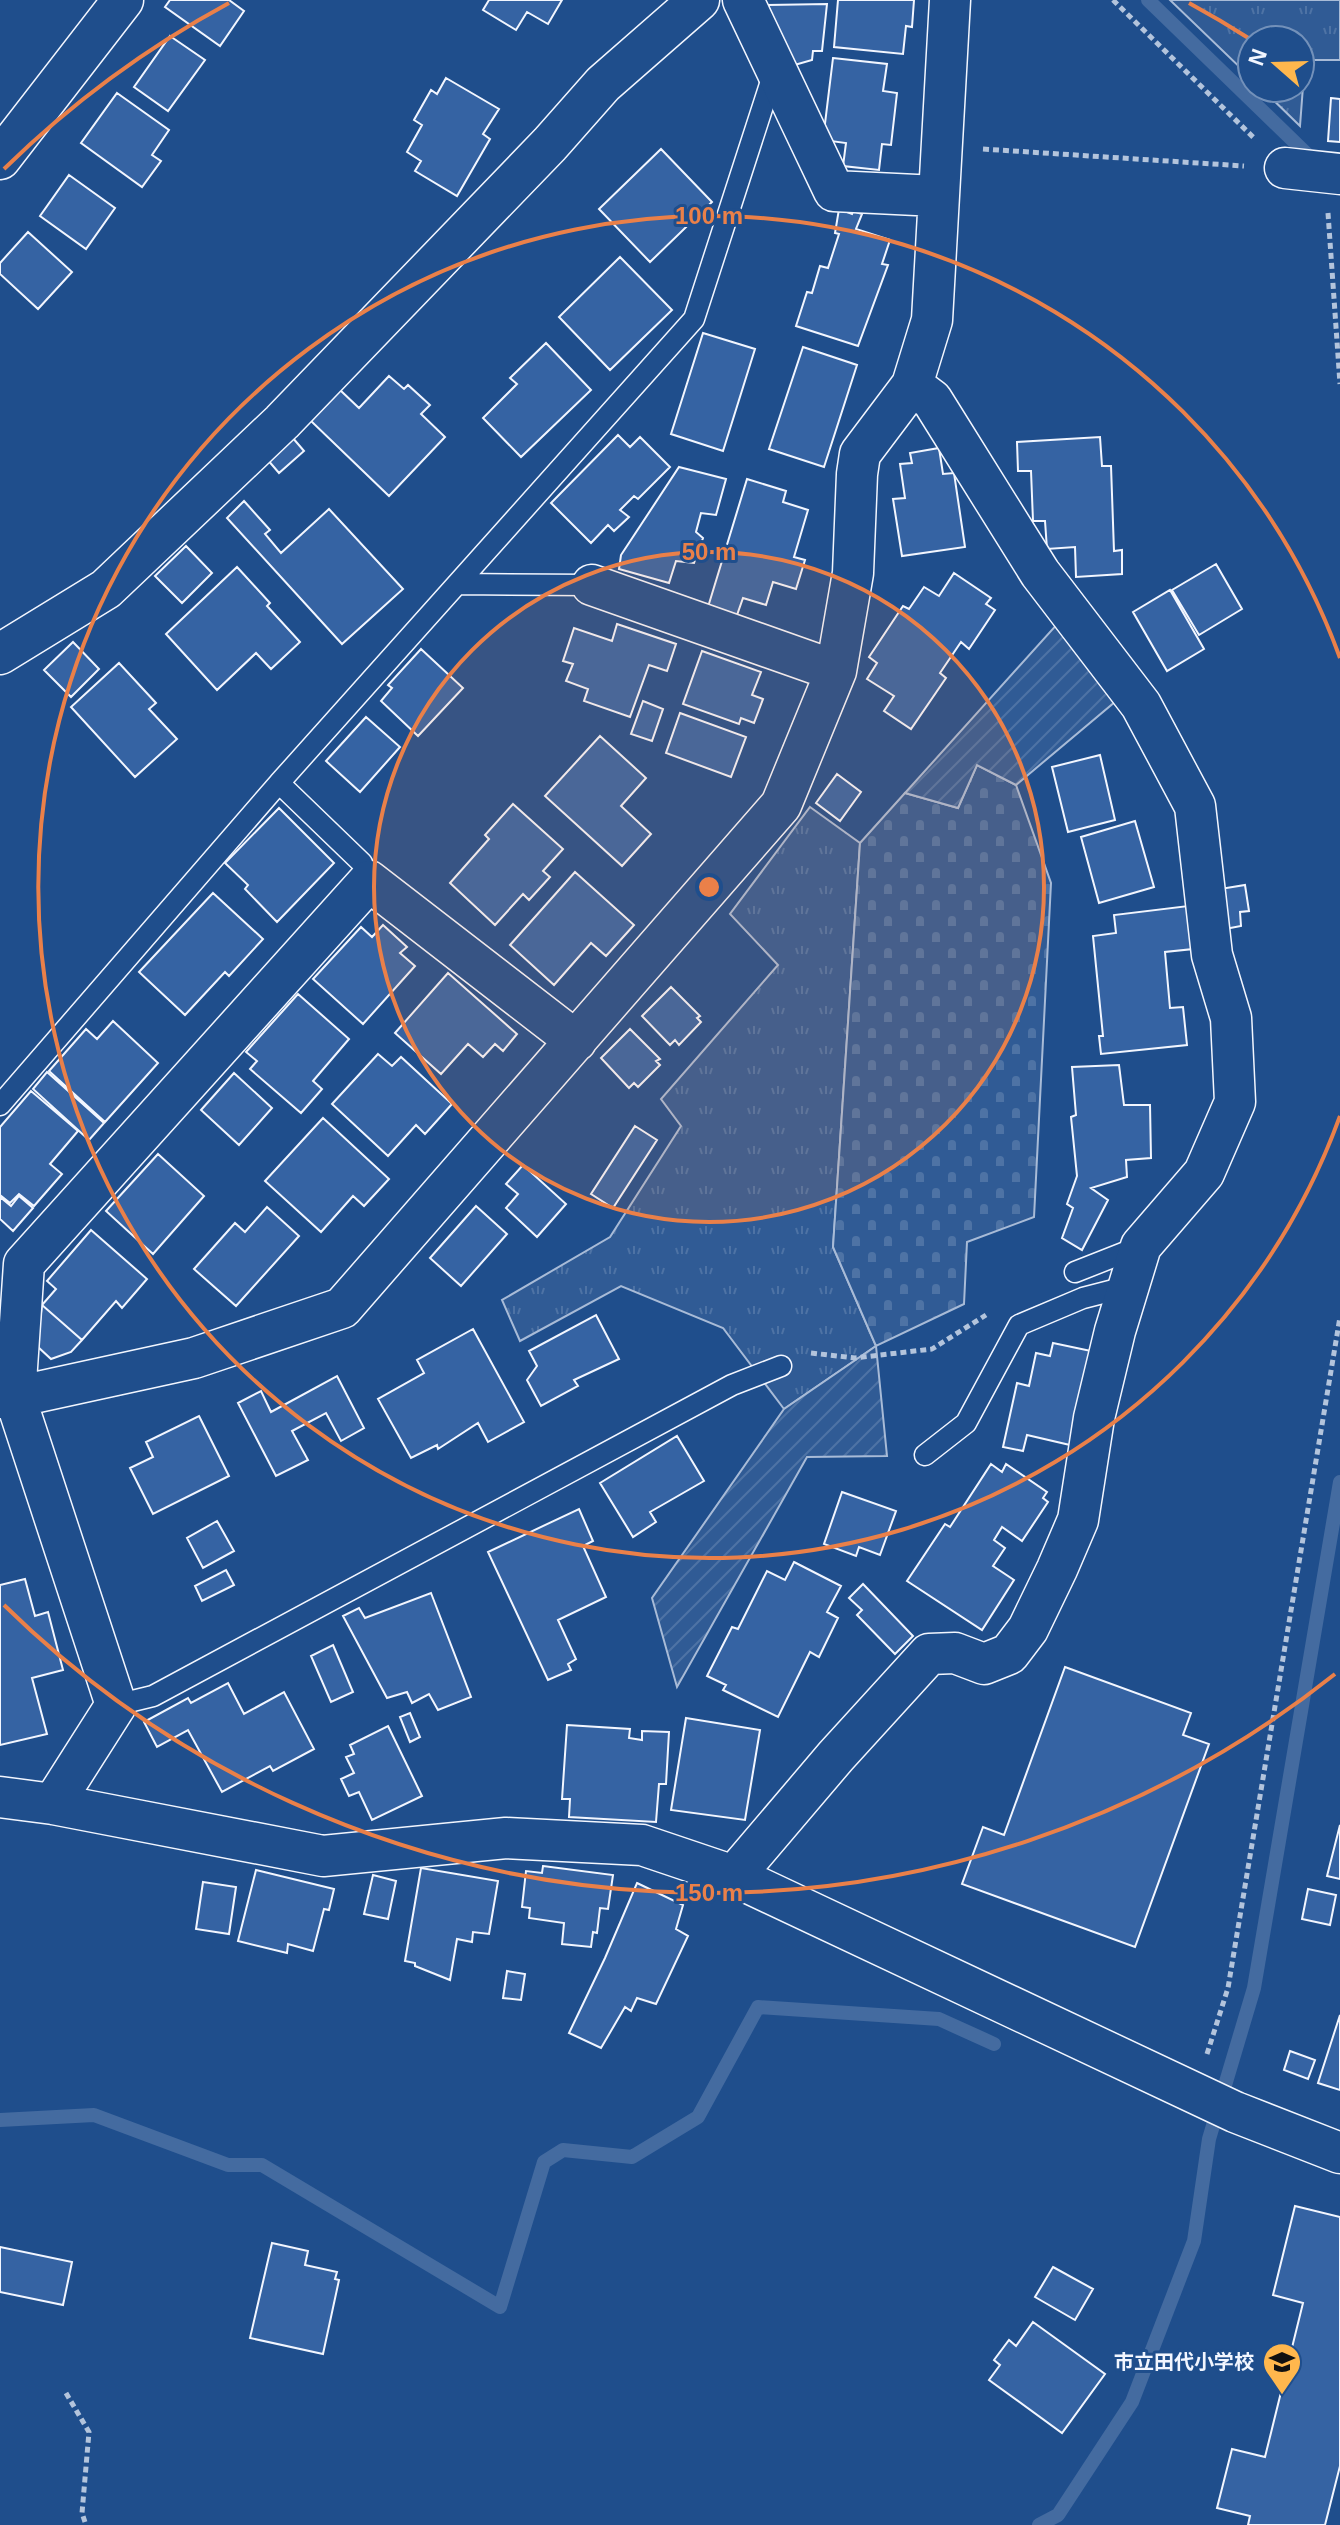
<svg xmlns="http://www.w3.org/2000/svg" width="1340" height="2525" viewBox="0 0 1340 2525" font-family="Helvetica,'Noto Sans JP',sans-serif">
  <style>
    .grass { fill: url(#grass-tufts); stroke: #a8bbd7; stroke-width: 2 }
    .cemetery { fill: url(#cemetery-stones); stroke: #a8bbd7; stroke-width: 2 }
    .garden { fill: url(#garden-furrows); stroke: #a8bbd7; stroke-width: 2 }
    .lines { fill: none; stroke-linecap: round; stroke-linejoin: round }
    .stream { stroke: #446ba0; stroke-width: 14 }
    .building { fill: #3563a3; stroke: #f2f6ff; stroke-width: 2 }
    .service-casing { stroke: #f2f6ff; stroke-width: 23 }
    .minor-casing { stroke: #f2f6ff; stroke-width: 43 }
    .path { stroke: #b3c4dc; stroke-width: 5; stroke-dasharray: 6 4; stroke-linecap: butt }
    .service { stroke: #1f4e8c; stroke-width: 20 }
    .minor { stroke: #1f4e8c; stroke-width: 40 }
    .ring { fill: none; stroke: #ea8049; stroke-width: 4 }
    .labels { text-anchor: middle; stroke-width: 6; stroke-linejoin: round; paint-order: stroke }
    .poi-label { font-size: 20px; font-weight: bold; fill: #f2f6ff; stroke: #1f4e8c; text-anchor: end }
    .centre { fill: #ea8049; stroke: #1f4e8c; stroke-width: 4 }
    .ring-label { font-size: 24px; text-anchor: middle; font-weight: bold; fill: #ea8049; stroke: #1f4e8c; stroke-width: 6; stroke-linejoin: round; paint-order: stroke }
  </style>
  <defs>
    <pattern id="grass-tufts" width="24" height="20" patternUnits="userSpaceOnUse" patternTransform="scale(2)"><rect width="24" height="20" fill="#305b95"/><path d="M3 7l-1-3M5 7V3M7 7l1-3M15 17l-1-3M17 17v-4M19 17l1-3" fill="none" stroke="#4e73a5"/></pattern>
    <pattern id="cemetery-stones" width="16" height="16" patternUnits="userSpaceOnUse" patternTransform="scale(2)"><rect width="16" height="16" fill="#305b95"/><path d="M2 7V4a2 2 0 0 1 4 0v3zM10 15v-3a2 2 0 0 1 4 0v3z" fill="#4e73a5"/></pattern>
    <pattern id="garden-furrows" width="10" height="10" patternUnits="userSpaceOnUse" patternTransform="scale(2)"><rect width="10" height="10" fill="#305b95"/><path d="M-1 1l2-2M0 10L10 0M9 11l2-2" fill="none" stroke="#4e73a5"/></pattern>
  </defs>
  <rect width="100%" height="100%" fill="#1f4e8c"/>
  <path class="grass" d="M1170,0H1340V60H1305L1300,126L1261,88H1300V40H1252V79Z
    M810,807L860,843L833,1247L876,1346L784,1409L723,1328L621,1286L520,1341L502,1300L610,1237L681,1126L661,1099L778,965L730,914Z"/>
  <path class="cemetery" d="M977,765L1016,785L1051,883L1034,1217L967,1242L964,1304L876,1346L833,1247L860,843L905,793L958,808Z"/>
  <path class="garden" d="M1059,622L1116,701L1016,785L977,765L958,808L905,793Z
    M876,1346L887,1456L807,1457L677,1687L652,1598L784,1409Z"/>
  <g class="lines">
    <path class="stream" d="M1148,0L1314,161
      M0,2120L94,2115L228,2165H262L500,2307L544,2162L563,2150L632,2157L698,2117L758,2007L939,2019L994,2044
      M1039,2525L1058,2515L1132,2402L1194,2241L1209,2139L1254,1988L1340,1482"/>
  </g>
  <path class="building" d="M170,0H229L244,11L220,46L165,7Z
    M489,0H562L548,24L527,12L516,30L483,10Z
    M838,0H914L912,27L906,26L903,54L834,47Z
    M827,4L822,51H813L812,60L791,66L768,5Z
    M170,36L205,60L168,111L134,87Z
    M833,58L887,64L883,91L897,93L891,145L882,144L879,170L843,166L846,143L823,140Z
    M446,78L499,109L483,134L490,139L457,196L415,171L421,161L407,152L422,125L414,120L431,90L437,94Z
    M117,93L169,130L152,155L161,161L142,187L81,143Z
    M1331,98L1340,99V142L1328,141Z
    M661,149L712,202L650,262L599,209Z
    M69,175L115,208L86,249L40,216Z
    M839,209L852,214L853,211L862,214L856,229L890,240L882,264L888,265L858,346L796,326L807,292L812,293L820,266L828,268L839,234L835,233Z
    M28,232L72,272L38,309L0,274V263Z
    M620,257L672,310L610,370L559,317Z
    M703,333L755,349L723,451L671,434Z
    M546,343L591,390L521,457L483,418L517,384L510,378Z
    M803,347L857,365L824,467L769,449Z
    M389,376L404,389L408,385L430,405L421,414L445,437L389,496L311,421L340,390L359,408Z
    M618,435L630,447L640,437L670,467L638,499L634,496L620,510L629,517L614,531L608,525L591,543L551,503Z
    M292,437L304,451L279,473L267,459Z
    M1100,437L1102,466H1111L1114,551L1122,550V574L1076,577L1075,547L1047,549L1045,521H1033L1031,471H1018L1017,442Z
    M939,448L943,474L954,473L965,547L902,556L893,499L905,498L900,464L912,463L910,453Z
    M679,467L726,479L716,515L701,513L696,532L703,538L694,563L676,561L669,583L619,569L621,555Z
    M747,479L786,491L783,502L808,510L794,557L805,560L796,589L773,582L766,605L743,598L737,615L708,607Z
    M244,501L270,530L265,534L281,553L329,509L403,589L342,644L227,518Z
    M186,546L212,573L182,603L155,576Z
    M1216,564L1242,609L1199,635L1172,590Z
    M237,567L270,603L267,606L300,642L271,669L256,653L217,690L166,634Z
    M954,573L991,598L986,604L995,610L969,649L961,642L940,673L946,678L911,729L884,711L894,696L867,679L877,663L869,657L903,606L909,609L924,587L939,596Z
    M1170,590L1204,649L1167,671L1133,612Z
    M617,624L676,644L667,671L649,665L630,717L584,701L588,689L566,681L573,664L563,661L574,628L612,641Z
    M73,642L99,669L71,697L44,670Z
    M421,649L463,688L418,736L381,701L392,688L388,685Z
    M702,651L761,672L752,695L763,699L754,723L741,718L739,724L683,704Z
    M119,663L156,703L149,709L177,739L135,777L71,707Z
    M643,701L663,709L652,741L631,734Z
    M680,713L746,737L731,777L666,753Z
    M366,717L400,747L360,792L326,761Z
    M600,736L646,778L621,806L651,834L622,866L545,796Z
    M1100,755L1115,820L1068,832L1052,767Z
    M837,774L861,792L840,821L816,803Z
    M513,804L563,849L543,871L550,877L529,900L523,894L495,925L450,883L489,839L485,835Z
    M279,808L334,863L277,922L245,889L248,885L225,863Z
    M1135,821L1154,887L1099,903L1081,837Z
    M575,872L634,925L606,956L591,943L554,985L510,945Z
    M1245,885L1249,911L1240,912L1241,926L1225,929L1220,889Z
    M213,893L263,939L229,976L225,972L185,1015L139,972Z
    M1188,906L1193,949L1165,952L1170,1008L1183,1007L1187,1045L1101,1054L1099,1036H1103L1093,936L1116,933L1114,915Z
    M383,925L407,947L400,953L415,966L363,1024L313,979L361,927L372,937Z
    M448,973L517,1034L503,1051L495,1044L483,1057L468,1044L441,1074L395,1033Z
    M671,987L700,1016L697,1018L701,1022L679,1045L675,1040L670,1045L642,1016Z
    M298,994L349,1039L313,1081L322,1089L301,1113L250,1069L257,1061L246,1052Z
    M113,1021L158,1063L105,1122L49,1071L86,1029L97,1039Z
    M630,1029L660,1059L656,1061L660,1065L638,1087L634,1083L629,1088L601,1058Z
    M378,1054L392,1066L401,1057L452,1104L425,1134L416,1125L388,1156L332,1104Z
    M1119,1065L1124,1105H1150L1151,1158L1126,1160L1127,1177L1091,1188L1108,1200L1082,1250L1062,1238L1073,1208L1067,1204L1077,1176L1071,1117L1076,1115L1072,1067Z
    M47,1072L104,1123L89,1140L33,1089Z
    M234,1073L272,1108L239,1145L201,1110Z
    M31,1091L78,1131L50,1164L62,1174L34,1206L19,1194L10,1203L0,1195V1127Z
    M323,1118L389,1179L364,1206L353,1196L321,1232L265,1181Z
    M635,1126L657,1140L613,1208L591,1194Z
    M158,1154L204,1196L153,1254L106,1211Z
    M523,1165L566,1204L537,1237L506,1208L518,1194L506,1184Z
    M19,1196L33,1208L13,1231L0,1219V1197L11,1206Z
    M476,1206L507,1234L461,1286L430,1258Z
    M267,1207L299,1236L236,1306L194,1269L235,1223L245,1232Z
    M91,1230L147,1279L122,1308L116,1301L82,1340L42,1305L56,1289L47,1281Z
    M42,1305L82,1340L71,1352L51,1359L37,1346Z
    M596,1315L619,1359L574,1380L578,1386L541,1406L527,1380L537,1366L529,1351Z
    M473,1329L524,1422L488,1442L478,1423L438,1449L437,1445L411,1458L378,1399L424,1373L417,1360Z
    M1053,1343L1091,1351L1070,1445L1027,1435L1023,1451L1003,1447L1017,1383L1029,1386L1036,1353L1050,1356Z
    M337,1376L364,1428L341,1441L326,1413L292,1431L308,1460L276,1476L238,1403L261,1391L271,1412Z
    M199,1416L229,1476L153,1514L130,1468L153,1457L146,1442Z
    M677,1436L704,1481L650,1512L656,1522L633,1537L600,1483Z
    M991,1464L1002,1472L1006,1464L1047,1492L1043,1498L1048,1502L1022,1541L1002,1527L994,1540L1005,1548L993,1566L1014,1580L982,1630L907,1581L945,1524L950,1527Z
    M842,1492L896,1511L880,1555L859,1547L856,1556L824,1544Z
    M579,1509L593,1541L583,1546L606,1597L558,1620L576,1659L568,1664L571,1670L548,1680L488,1552Z
    M217,1521L234,1551L203,1568L187,1538Z
    M794,1562L841,1586L827,1612L838,1618L819,1657L810,1652L778,1717L723,1690L726,1685L707,1676L732,1627L738,1629L767,1571L785,1580Z
    M226,1570L234,1585L202,1601L195,1586Z
    M25,1579L35,1616L48,1612L63,1670L32,1678L47,1734L0,1745V1585Z
    M863,1584L913,1636L895,1654L857,1615L862,1610L849,1598Z
    M431,1593L471,1697L438,1710L429,1694L412,1703L407,1692L387,1698L343,1616L359,1608L365,1618Z
    M333,1645L353,1692L331,1702L311,1656Z
    M1065,1667L1191,1713L1183,1735L1209,1744L1135,1947L962,1884L983,1827L1004,1835Z
    M228,1683L244,1714L284,1692L314,1749L273,1771L270,1766L222,1792L188,1730L157,1747L144,1722L188,1698L191,1703Z
    M410,1713L420,1737L410,1742L400,1717Z
    M686,1718L760,1730L745,1820L671,1810Z
    M567,1725L630,1729L629,1738L642,1740V1731L669,1732L666,1784H659L656,1822L569,1817L570,1799H562Z
    M388,1726L422,1796L372,1820L359,1792L349,1796L341,1779L354,1773L346,1757L354,1754L350,1745Z
    M1340,1825V1879L1327,1876Z
    M543,1866L613,1875L608,1909L600,1908L597,1933L593,1932L591,1947L562,1944L564,1923L529,1918L530,1908L522,1907L526,1871L542,1873Z
    M421,1868L498,1881L489,1934L473,1932L472,1942L457,1939L450,1980L415,1966V1963L405,1961Z
    M256,1870L334,1889L329,1910L324,1909L313,1951L288,1944L287,1953L238,1941Z
    M373,1875L396,1881L388,1919L364,1914Z
    M203,1882L236,1887L229,1934L196,1929Z
    M637,1883L683,1905L676,1929L688,1936L656,2004L637,1998L631,2011L625,2007L601,2048L569,2033L605,1958Z
    M1308,1889L1336,1895L1330,1925L1302,1919Z
    M507,1971L525,1974L521,2000L503,1998Z
    M1340,2015V2090L1318,2083Z
    M1290,2051L1315,2060L1308,2079L1284,2070Z
    M1295,2206L1340,2217V2466L1325,2525H1248L1250,2516L1217,2508L1232,2449L1265,2457L1303,2303L1273,2295Z
    M272,2243L308,2251L305,2265L337,2272L335,2279L339,2280L323,2354L250,2338Z
    M0,2247L72,2262L63,2305L0,2292Z
    M1053,2267L1093,2289L1075,2320L1035,2297Z
    M1033,2322L1105,2374L1062,2433L989,2380L1000,2365L994,2360L1009,2340L1016,2346Z"/>
  <g class="lines">
    <defs>
      <path id="service" d="M457,584L592,585
        M369,881L362,863L279,783L694,319L774,72
        M0,1105L279,783
        M1075,1272L1141,1246
        M925,1455L966,1423L1019,1325L1083,1298L1114,1290L1128,1291
        M116,1705L153,1696L732,1385L781,1366"/>
      <path id="minor" d="M743,0L834,191L937,196
        M0,159L123,0
        M1285,168L1340,174
        M592,585L836,671
        M0,654L106,589L282,422L550,144L603,84L699,0
        M0,1398L15,1397L24,1264L369,881L576,1041
        M0,1797L53,1804L323,1856L506,1838L642,1845L734,1876L1235,2112L1340,2153
        M53,1804L116,1705L15,1397L194,1358L342,1308L781,805L836,671L853,573L857,474L860,454L912,385L932,320L950,0
        M734,1876L836,1756L929,1654L955,1653L984,1664L1009,1654L1028,1629L1057,1569L1078,1520L1094,1418L1115,1331L1141,1246L1204,1173L1235,1102L1231,1018L1212,955L1195,806L1141,705L1040,573L932,400L912,385"/>
    </defs>
    <use href="#service" class="service-casing"/>
    <use href="#minor" class="minor-casing"/>
    <path class="path" d="M1113,0L1254,138
      M983,149L1244,166
      M1328,213L1340,384
      M811,1353L855,1358L932,1349L986,1315
      M1207,2054L1228,1988L1340,1317
      M66,2393L89,2432L82,2513L86,2525"/>
    <use href="#service" class="service"/>
    <use href="#minor" class="minor"/>
  </g>
  <circle cx="709" cy="887" r="335" fill="#ea8049" fill-opacity=".12"/>
  <g class="ring">
    <circle cx="709" cy="887" r="335"/>
    <path d="M1340 1116A671 671 0 1 1 1340 658"/>
    <path d="M1335 1674A1006 1006 0 0 1 4 1605M4 169A1006 1006 0 0 1 229 3M1189 3A1006 1006 0 0 1 1250 39"/>
  </g>
  <defs>
    <symbol id="school-pin" viewBox="-11 -11 22 30"><path d="M0 17L-7.5 6A9.5 9.5 0 1 1 7.5 6Z" fill="#ffb74d" stroke="#1f4e8c"/><path d="M0-5L7-2L0 1L-7-2ZM-4 1L0 2.5L4 1V4Q0 6-4 4Z" fill="#111"/></symbol>
  </defs>
  <g fill-rule="evenodd">
    <use href="#school-pin" x="1260" y="2340" width="44" height="60"/>
  </g>
  <g class="labels">
    <g class="poi-label">
      <text x="1254" y="2369">市立田代小学校</text>
    </g>
  </g>
  <circle cx="709" cy="887" r="12" class="centre"/>
  <g class="ring-label">
    <text x="709" y="224">100 m</text>
    <text x="709" y="560">50 m</text>
    <text x="709" y="1901">150 m</text>
  </g>
  <g transform="translate(1276 64) rotate(290)"><circle r="38" fill="#1f4e8c" stroke="#7391ba" stroke-width="2"/>
  <path d="M0-6L14 30L0 20L-14 30Z" fill="#ffb74d"/>
  <text y="-12" font-size="22" font-weight="bold" text-anchor="middle" fill="#f2f6ff">N</text>
  </g>
</svg>
